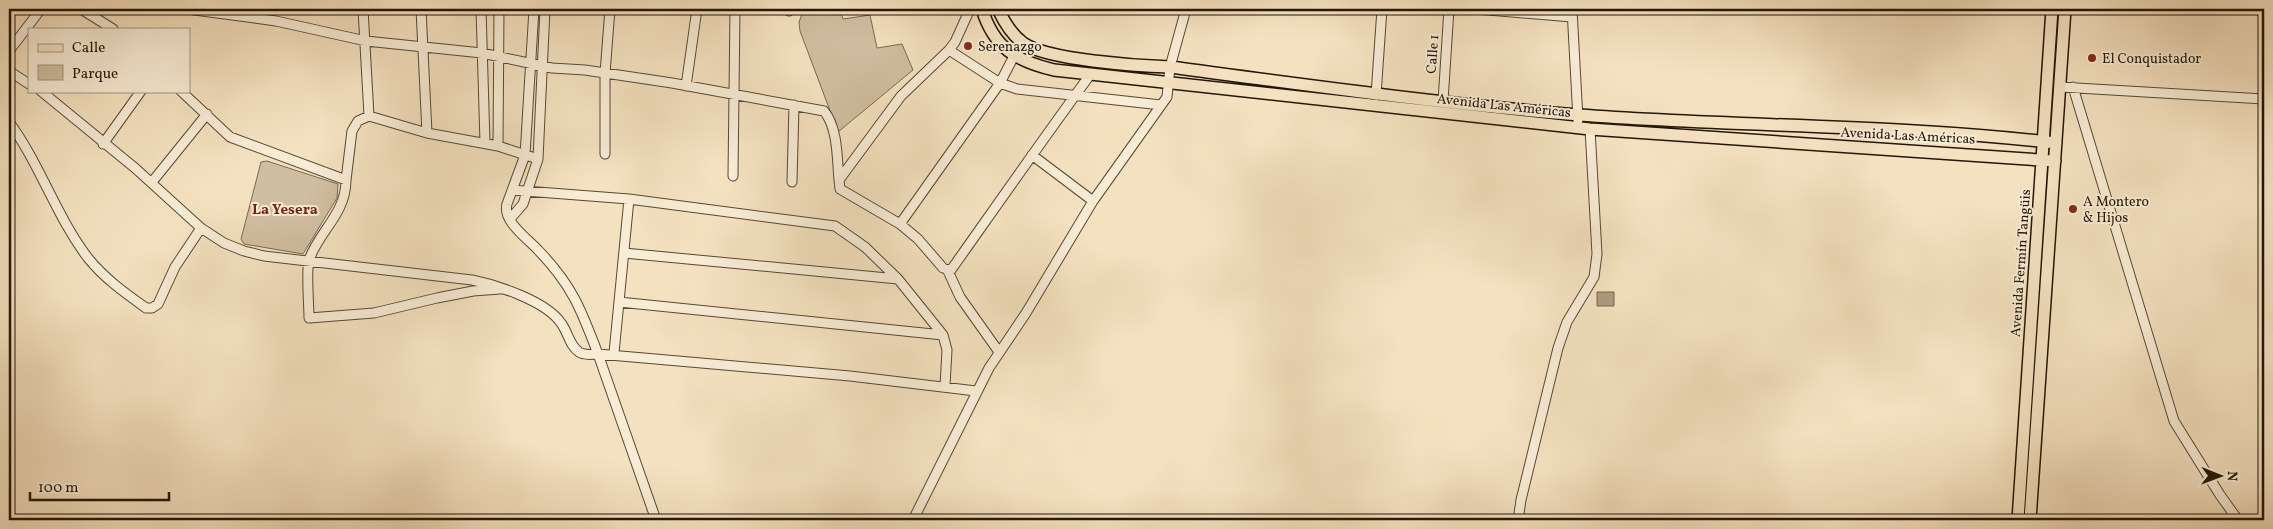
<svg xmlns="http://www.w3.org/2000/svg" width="2273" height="529" viewBox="0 0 2273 529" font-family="Vollkorn,serif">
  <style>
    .green { fill: #d0bea0; stroke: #796a53 }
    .water { fill: #ad9c80; stroke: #75664f }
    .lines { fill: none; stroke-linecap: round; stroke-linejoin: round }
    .minor-casing { stroke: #564934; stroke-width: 11 }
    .major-casing { stroke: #221606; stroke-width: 14 }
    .minor { stroke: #f8ecd5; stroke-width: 9 }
    .major { stroke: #f4e1bf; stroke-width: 11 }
    .poi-dot { fill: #8f2418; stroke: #f8ecd5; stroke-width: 2 }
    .labels { text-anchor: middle; stroke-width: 4; stroke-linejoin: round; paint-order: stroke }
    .poi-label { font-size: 14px; fill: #221606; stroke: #f8ecd5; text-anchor: start }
    .street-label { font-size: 14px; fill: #221606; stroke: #f8ecd5 }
    .neighbourhood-label { font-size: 15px; font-weight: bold; fill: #7a1f14; stroke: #f8ecd5 }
  </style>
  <rect width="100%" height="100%" fill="#f4e1bf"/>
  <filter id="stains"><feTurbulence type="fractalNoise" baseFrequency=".004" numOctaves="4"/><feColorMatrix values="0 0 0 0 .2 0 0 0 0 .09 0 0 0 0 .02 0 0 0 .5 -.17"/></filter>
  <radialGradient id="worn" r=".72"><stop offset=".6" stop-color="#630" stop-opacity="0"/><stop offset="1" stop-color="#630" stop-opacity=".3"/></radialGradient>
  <path class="green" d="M804,9H840L843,19L870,15L877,48L902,44L913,70L838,132L800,31L799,22Z
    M267,161L338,184L337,198L303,254L244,244L241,239L261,162Z"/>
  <path class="water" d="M1597,292H1614V306H1597Z"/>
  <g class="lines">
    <defs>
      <path id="minor" d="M81,9L113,29
        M187,9L276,21L366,41L482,53L552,68L585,70L672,83L824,111C838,128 837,158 839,180
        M363,9L369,116
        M421,9L427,133
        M481,9L485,143
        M534,9L525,155L507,204C502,221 528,239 538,250C572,285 581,309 598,354L850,376L976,391
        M1476,9L1572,17
        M1572,9L1578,120
        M789,11L791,9
        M949,50L955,42L970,9
        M9,51L41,9
        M9,71L29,84
        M1090,75C1043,139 997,205 951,270L943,268L918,239L900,224L840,189L839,180L901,96L949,50L1000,83L1017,89L1161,105
        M686,86L697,9
        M2060,87L2264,99
        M2073,87L2174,421L2220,495L2238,520
        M41,91L135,168L201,228L224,243L244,251L264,256L472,280C497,285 546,301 561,323C568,332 569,345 579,352C585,356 591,354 598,354L656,520
        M181,91L230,137L346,180L352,131L358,121L369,116L427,133L498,146L538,159
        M1376,95L1382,9
        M1443,101L1449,9
        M9,122C40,164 56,216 88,258C104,278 125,293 146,308H152L158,304L175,267L201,228
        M103,144L141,91
        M498,146L499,9
        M605,154V73L610,9
        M1032,155L1093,201
        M733,176L735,9
        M346,180C346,214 319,231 309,260C306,271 309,305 309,318L374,313L437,298L473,291L500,289
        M152,182L207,114
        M792,182L794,105
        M512,190L629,199L835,226L865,247L898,279L943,335L947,350L945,386
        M510,219L523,204L538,159L545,9
        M900,224L1000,83L1014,56
        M624,253L898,279
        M948,271L960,297L999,352
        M619,302L943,335
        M614,353L629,199
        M913,520L989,368L1026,313L1093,201L1167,97L1170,67L1186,9
        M1518,520L1521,500L1558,348L1567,322L1594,277L1597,254L1590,129"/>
      <path id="major" d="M982,9C994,48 1016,61 1054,70L1590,129L2055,161
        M998,9C1004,22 1011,34 1023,43C1047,60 1138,66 1170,67C1306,85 1442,104 1579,115C1737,127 1898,124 2056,143
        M2018,520L2052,9
        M2030,520L2065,9"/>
    </defs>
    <use href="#minor" class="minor-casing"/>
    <use href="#major" class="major-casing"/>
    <use href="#minor" class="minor"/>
    <use href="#major" class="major"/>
  </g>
  <g class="poi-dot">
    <circle cx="968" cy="46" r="5"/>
    <circle cx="2092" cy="58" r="5"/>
    <circle cx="2073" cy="209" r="5"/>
  </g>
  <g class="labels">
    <g class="poi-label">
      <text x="978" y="51">Serenazgo</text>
      <text x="2102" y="63">El Conquistador</text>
      <text x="2083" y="206">A Montero<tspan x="2083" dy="16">&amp; Hijos</tspan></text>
    </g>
    <g class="street-label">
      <text transform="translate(1432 54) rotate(-86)" y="5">Calle 1</text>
      <text transform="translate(1504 105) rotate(6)" y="5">Avenida Las Américas</text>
      <text transform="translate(1908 135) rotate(3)" y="5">Avenida Las Américas</text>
      <text transform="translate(2020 263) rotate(-86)" y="5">Avenida Fermín Tangüis</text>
    </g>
    <g class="neighbourhood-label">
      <text x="285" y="214">La Yesera</text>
    </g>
  </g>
  <rect width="2273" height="529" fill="none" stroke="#f4e1bf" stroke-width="30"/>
  <rect x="10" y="10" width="2253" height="509" fill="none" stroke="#221606" stroke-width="2.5"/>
  <rect x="15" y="15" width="2243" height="499" fill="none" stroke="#221606"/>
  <rect x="28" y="28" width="162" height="65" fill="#f8ecd5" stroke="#a29682"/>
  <rect x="38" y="44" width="25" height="8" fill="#f4e1bf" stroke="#a29682"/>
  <text x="72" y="52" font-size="15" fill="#221606">Calle</text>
  <rect x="38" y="65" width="25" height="15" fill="#d0bea0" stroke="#a29682"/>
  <text x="72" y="78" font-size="15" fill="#221606">Parque</text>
  <g transform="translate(2220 476) rotate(91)" stroke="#f8ecd5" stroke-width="4" paint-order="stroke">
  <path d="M0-4L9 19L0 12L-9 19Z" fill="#221606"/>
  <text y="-8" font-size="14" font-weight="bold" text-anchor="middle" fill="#221606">N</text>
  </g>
  <path d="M30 492v8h139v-8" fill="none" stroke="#221606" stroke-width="2.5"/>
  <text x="38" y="492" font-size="15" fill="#221606" stroke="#f8ecd5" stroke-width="4" paint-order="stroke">100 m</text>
  <rect width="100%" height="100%" filter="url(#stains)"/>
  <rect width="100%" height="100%" fill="url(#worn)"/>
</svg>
